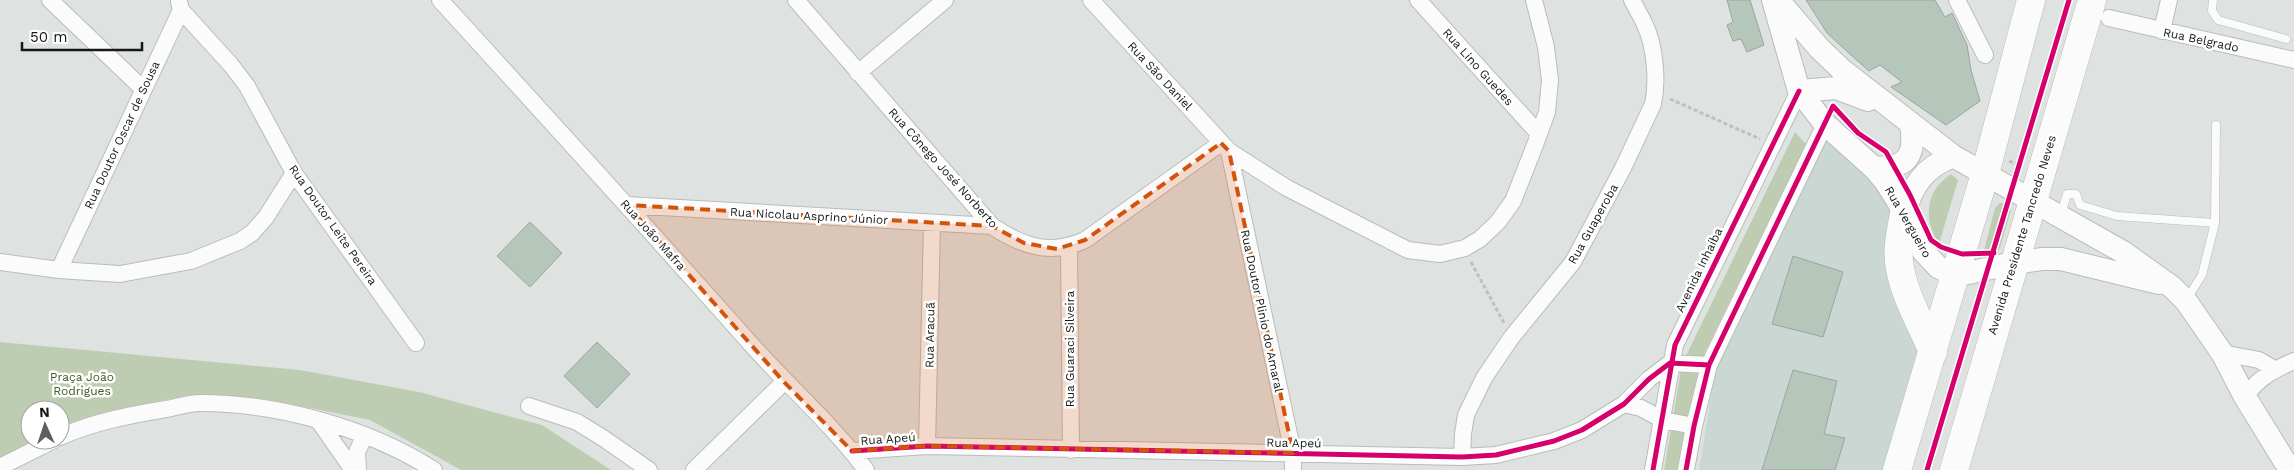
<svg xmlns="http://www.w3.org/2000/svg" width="2294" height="470" viewBox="0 0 2294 470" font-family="'Work Sans',sans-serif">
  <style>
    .built { fill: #cad7d2 }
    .green { fill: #becdb1 }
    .building { fill: #b5c7ba; stroke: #9fa3a1 }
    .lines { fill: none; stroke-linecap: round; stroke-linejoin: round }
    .lane-casing { stroke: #b9bcbb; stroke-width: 9 }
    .street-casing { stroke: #b9bcbb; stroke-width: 18 }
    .secondary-casing { stroke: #b9bcbb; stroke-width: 24 }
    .highway-casing { stroke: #b9bcbb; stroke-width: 29 }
    .path { stroke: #bec0bf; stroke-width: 3; stroke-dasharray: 4 2.5; stroke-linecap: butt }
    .lane { stroke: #fafbfa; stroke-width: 8 }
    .street { stroke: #fafbfa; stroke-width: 16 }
    .secondary { stroke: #fafbfa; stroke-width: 22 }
    .highway { stroke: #fafbfa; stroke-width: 28 }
    .cycleway-casing { stroke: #fff; stroke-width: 8 }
    .cycleway { stroke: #d6006c; stroke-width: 5 }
    .marked { fill: #d3530d; fill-opacity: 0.2; stroke: #d3530d; stroke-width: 4; stroke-dasharray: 10 6; stroke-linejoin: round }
    .labels { text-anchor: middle; stroke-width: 5; stroke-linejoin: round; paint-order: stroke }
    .street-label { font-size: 12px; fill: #161918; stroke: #fff }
    .park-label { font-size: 12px; fill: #41591f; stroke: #fff }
  </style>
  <rect width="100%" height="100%" fill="#dee3e1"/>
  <path class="built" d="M1827,139L1867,174L1894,209L1922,350L1885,470H1699L1715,372Z"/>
  <path class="green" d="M1795,132L1806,144L1704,354L1678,470H1664L1682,364Z
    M1951,174L1958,180L1939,244C1923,220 1925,191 1951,174Z
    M2000,203H2006L2011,210L2000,248L1997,252L1983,254L1995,208Z
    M0,342L300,370L419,392L542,425L611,470H461L370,420L270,400L188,395L111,411L60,427V410H30V440H36L0,459Z"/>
  <path class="building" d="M1727,0H1750L1764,45L1747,52L1741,39L1733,41L1727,25L1733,22Z
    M1806,0H1935L1945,17L1952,13L1967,45L1971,70L1980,101L1946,125L1891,87L1902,82L1880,65L1869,71L1851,55L1827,33Z
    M530,222L562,253L530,287L497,256Z
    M1793,256L1843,272L1823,337L1772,324Z
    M597,342L630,374L597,408L564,376Z
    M1793,370L1837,381L1824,434L1845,438L1835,470H1762Z"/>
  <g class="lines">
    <defs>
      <path id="lane" d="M2213,0L2212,11L2218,20L2286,39
        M2061,214L2067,194H2076L2080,205L2117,216L2215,223
        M2187,299L2202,275L2215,223L2216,125"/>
      <path id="street" d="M50,0L143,89
        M440,0C543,113 647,227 749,342C787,385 832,424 866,470
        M796,0L992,226C1022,246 1050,256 1085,240L1221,143
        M1091,0L1229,151L1287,188L1408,250L1440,254L1465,248L1480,239L1498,222L1513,201L1535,145L1547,112L1550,80L1546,47L1534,0
        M1418,0L1539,134
        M1957,0L1985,55
        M181,10L231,65L247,86L294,173L416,343
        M2109,18L2294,60
        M2162,31L2169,0
        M858,73L945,0
        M1229,151L1293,453V470
        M627,205L992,226
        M1069,248L1071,450
        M0,262L59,270L120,274L191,261L240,241L252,233L266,217L294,173
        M59,270L181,10L179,2
        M2222,353L2259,360L2274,369
        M2245,397C2258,378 2273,370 2294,361
        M1624,404L1641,408L1663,420L1694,426
        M529,406L577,422L603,438L649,470
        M318,420L353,470
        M60,437C93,422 130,415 166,409C177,407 189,403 200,403C278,403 368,428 434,470
        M927,446L932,223
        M852,451L927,446L1462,457L1496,455L1554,441L1582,430L1624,404L1649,379L1670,363L1709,365
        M1462,457L1463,434L1466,415L1484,378L1511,338L1573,262L1623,168L1653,104C1658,81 1655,46 1645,25C1641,16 1636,8 1632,0
        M0,467L54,440
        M358,470L357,452L365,435
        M694,470L784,382
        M1653,470L1675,345L1799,91
        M1686,470L1694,426L1709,365L1825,124"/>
      <path id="secondary" d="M1773,0L1799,91L1825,124L1874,168L1885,181L1897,200L1923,251L1938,267L1955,276L2013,263L2042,259H2061L2159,283
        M1778,0L1819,48L1842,70L1953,156L2123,252L2172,287L2186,301L2222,353L2245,397L2290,470
        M1799,91L1836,88L1868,100
        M1874,168C1907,168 1916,157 1911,125
        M1904,214C1913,184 1924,168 1953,156"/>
      <path id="highway" d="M1904,214C1901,231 1896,250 1900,268C1905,297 1922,325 1933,352
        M1897,470L1985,174L2031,0
        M1954,470L2092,0"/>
    </defs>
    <use href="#lane" class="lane-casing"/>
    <use href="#street" class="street-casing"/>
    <use href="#secondary" class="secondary-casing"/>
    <use href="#highway" class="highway-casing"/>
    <path class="path" d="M1670,99L1760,139
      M2009,161L2022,167
      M1471,262L1504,323"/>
    <use href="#lane" class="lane"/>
    <use href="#street" class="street"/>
    <use href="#secondary" class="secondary"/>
    <use href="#highway" class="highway"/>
    <defs>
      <path id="cycleway" d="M852,451L927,446L1462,457L1496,455L1554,441L1582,430L1624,404L1649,379L1670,363L1709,365
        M1653,470L1675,345L1799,91
        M1686,470L1694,426L1709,365L1833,106L1858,133L1886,152L1910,195L1931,240L1941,247L1962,254L1994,253
        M1927,470L2069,0"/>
    </defs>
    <use href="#cycleway" class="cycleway-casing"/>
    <use href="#cycleway" class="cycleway"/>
  </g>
  <path class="marked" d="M1221,143L1229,151L1293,453L927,446L852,451L784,382L627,205L992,226L1024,243L1057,249L1085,240Z"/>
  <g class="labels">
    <g class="street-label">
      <text transform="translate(2201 40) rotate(12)" y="4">Rua Belgrado</text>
      <text transform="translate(1478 67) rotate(48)" y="4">Rua Lino Guedes</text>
      <text transform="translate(1160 76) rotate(47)" y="4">Rua São Daniel</text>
      <text transform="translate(122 135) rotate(-65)" y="4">Rua Doutor Oscar de Sousa</text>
      <text transform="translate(943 168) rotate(48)" y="4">Rua Cônego José Norberto</text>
      <text transform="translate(809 216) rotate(3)" y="4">Rua Nicolau Asprino Júnior</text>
      <text transform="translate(1908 222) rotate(60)" y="4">Rua Vergueiro</text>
      <text transform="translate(1593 224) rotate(-61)" y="4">Rua Guaperoba</text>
      <text transform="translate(333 225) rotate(55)" y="4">Rua Doutor Leite Pereira</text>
      <text transform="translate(653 235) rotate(48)" y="4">Rua João Mafra</text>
      <text transform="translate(2022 235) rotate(-73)" y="4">Avenida Presidente Tancredo Neves</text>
      <text transform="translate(1699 270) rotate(-64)" y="4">Avenida Inhaíba</text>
      <text transform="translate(1262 311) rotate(78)" y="4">Rua Doutor Plinio do Amaral</text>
      <text transform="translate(930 335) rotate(-89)" y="4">Rua Aracuã</text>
      <text transform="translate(1070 349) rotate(-90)" y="4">Rua Guaraci Silveira</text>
      <text transform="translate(888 439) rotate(-4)" y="4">Rua Apeú</text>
      <text transform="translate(1294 443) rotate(1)" y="4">Rua Apeú</text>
    </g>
    <g class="park-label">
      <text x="82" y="381">Praça João<tspan x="82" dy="14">Rodrigues</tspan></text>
    </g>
  </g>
  <g transform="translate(45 425) rotate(357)"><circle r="24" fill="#ffffff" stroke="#a2a3a3"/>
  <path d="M0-4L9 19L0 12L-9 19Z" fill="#5c605e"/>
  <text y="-8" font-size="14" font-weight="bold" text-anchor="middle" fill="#161918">N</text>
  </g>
  <path d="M22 42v8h120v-8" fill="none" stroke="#161918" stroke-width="2.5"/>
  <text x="30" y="42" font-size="15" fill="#161918" stroke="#ffffff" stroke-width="4" paint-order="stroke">50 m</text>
</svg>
